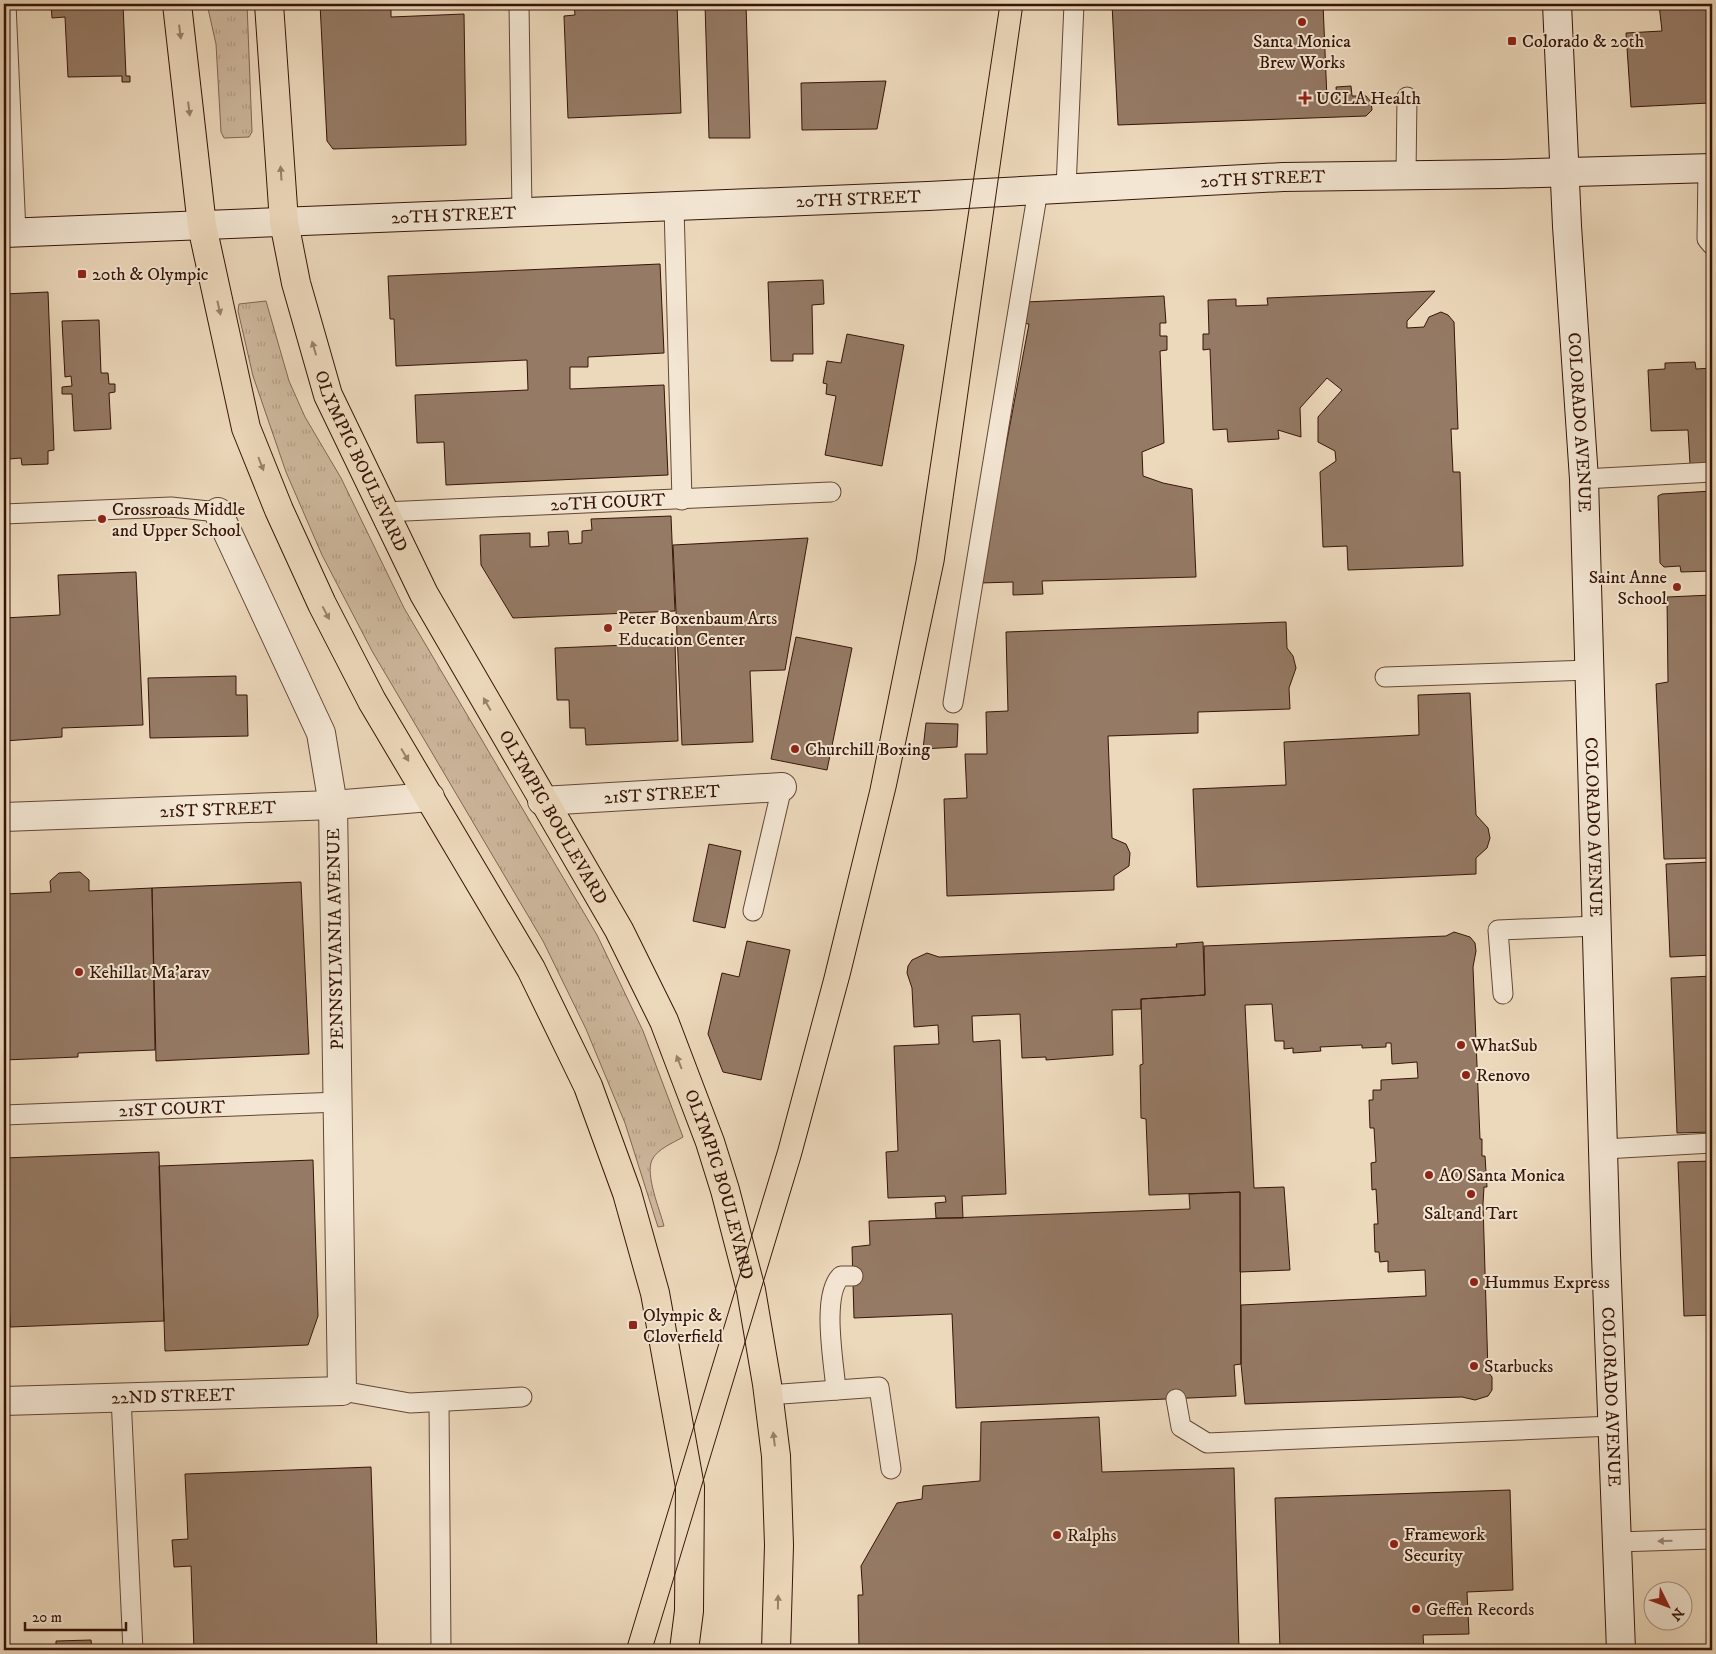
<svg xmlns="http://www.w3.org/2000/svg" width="1716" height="1654" viewBox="0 0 1716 1654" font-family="'IM FELL DW Pica',serif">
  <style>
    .grass { fill: url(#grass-tufts); stroke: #826652 }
    .building { fill: #957a65; stroke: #361508 }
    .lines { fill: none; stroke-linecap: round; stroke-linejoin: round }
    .lane-casing { stroke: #644635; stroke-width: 21 }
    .street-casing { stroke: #644635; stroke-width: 30 }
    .secondary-casing { stroke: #361508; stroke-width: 30 }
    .primary-casing { stroke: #361508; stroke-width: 30 }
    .lane { stroke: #f3e6d3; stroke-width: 19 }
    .street { stroke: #f3e6d3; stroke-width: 28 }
    .secondary { stroke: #f3e6d3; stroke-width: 28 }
    .primary { stroke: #ecd8bb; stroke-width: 28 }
    .tram { stroke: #361508; stroke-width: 1 }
    .oneway { fill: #9a806a }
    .oneway2 { fill: #9e8878 }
    .poi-dot { fill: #8f2418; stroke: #f3e6d3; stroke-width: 2 }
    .labels { text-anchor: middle; stroke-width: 4; stroke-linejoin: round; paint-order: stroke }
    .poi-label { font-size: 18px; fill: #361508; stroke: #f3e6d3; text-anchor: start }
    .street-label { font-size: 18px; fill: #361508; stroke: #f3e6d3 }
  </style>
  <defs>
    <pattern id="grass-tufts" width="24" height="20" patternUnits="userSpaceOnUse" patternTransform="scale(1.25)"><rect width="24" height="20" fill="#cdb79d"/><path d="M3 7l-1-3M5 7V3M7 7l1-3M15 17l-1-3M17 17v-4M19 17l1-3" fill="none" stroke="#b19c86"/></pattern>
  </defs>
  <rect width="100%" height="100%" fill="#ecd8bb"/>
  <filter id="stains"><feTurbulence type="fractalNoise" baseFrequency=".004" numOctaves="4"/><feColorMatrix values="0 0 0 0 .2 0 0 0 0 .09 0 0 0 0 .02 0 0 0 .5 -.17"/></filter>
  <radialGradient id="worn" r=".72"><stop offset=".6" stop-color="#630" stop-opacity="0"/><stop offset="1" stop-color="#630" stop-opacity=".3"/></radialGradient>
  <path class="grass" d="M207,4H247L252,132L249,137L224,138L221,132L216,44Z
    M266,301L289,381L305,417L341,478L404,608L597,935L643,1031L683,1137C673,1143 657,1149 652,1160C645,1175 660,1210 664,1226L658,1227L625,1123L586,1029L543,941L372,651L322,555L286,472L253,376L238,311L239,304Z"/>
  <path class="building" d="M51,4H123L126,76H130V82H122V76L68,77L65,17L52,18Z
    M320,4H391V17L464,14L466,145L333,149L327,141Z
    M574,4H677L681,113L568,118L564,16L575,15Z
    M705,4H746L750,138H709Z
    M1112,4H1323L1327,99H1337L1336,87L1351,86L1352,96H1366L1371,102L1372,110L1366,116L1118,125Z
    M1659,4H1712V81H1707L1709,103L1631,107L1626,33L1662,31Z
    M886,81L877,129L802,130L801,83Z
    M660,264L664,353L588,357V367H570V389L664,385L668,475L446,485L444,442L417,443L415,395L528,390L527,360L396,366L394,319H390L388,276Z
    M823,280L824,304L812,305L813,354H793V361H771L768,282Z
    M1435,291L1407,321V328L1424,327L1429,317L1441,312L1448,315L1454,322L1458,429H1451L1453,472H1460L1463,566L1348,570L1347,546L1323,547L1320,472L1336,461L1335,451L1318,442V417L1342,390L1327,378L1300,408L1301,437L1278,430L1279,439L1228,442L1227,429L1213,430L1210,349L1203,350V334H1209L1208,300L1236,299V306L1268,305L1267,298Z
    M48,292L54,450L48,451V464L22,465L21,458L9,459V451L4,452V294Z
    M1164,296L1166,323H1160V336H1167V350L1160,351L1164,443L1142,452L1143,476L1163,483L1192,489L1196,577L1042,581L1043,594L1013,595V582L980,583L1029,324L1021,323L1025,302Z
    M99,320L101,373H108L109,384H115V392L109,393L111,429L74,431L72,394H62V387L72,386L71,376L65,377L62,321Z
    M847,334L904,345L882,466L825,455L836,396L826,394L827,384L823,383L827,361L841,363Z
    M1695,362L1696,369L1712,368V463L1690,464L1688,430L1651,431L1648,370L1665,369V363Z
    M1712,491V578L1711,571L1681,572L1680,566L1664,567L1660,563L1658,496L1662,494Z
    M671,516L675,611L513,618L481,565L480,535L530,533V547L549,546L548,532L568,531L569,544L582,543V531L592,530L591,519Z
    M808,538L785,670L750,671L753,742L682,745L673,545Z
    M136,572L143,725L62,728V737L4,741V618L60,615L58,575Z
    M1712,595V858L1664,859L1656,684L1668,682L1667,597Z
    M1286,622L1287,648L1293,656L1296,668L1289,688L1290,709L1198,712V733L1108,736L1112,838L1126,844L1130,853L1129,866L1114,876V890L947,896L944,799L967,798L965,754H987L986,712L1008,711L1006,632Z
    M796,637L852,648L827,770L771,759Z
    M675,643L678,741L586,745L585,728H570L569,700H557L555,648Z
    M236,676V695H247L248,736L150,738L148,678Z
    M1470,693L1476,815L1488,828L1490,838L1487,848L1476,858V874L1197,887L1193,789L1286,785L1284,742L1419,735L1418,695Z
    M926,723L958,724L957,747L923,749Z
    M709,844L741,851L725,928L693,921Z
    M1712,862V955L1670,957L1666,864Z
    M80,872L89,880V891L152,888L155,1050L78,1053V1057L4,1060V894L51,892L50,881L59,873Z
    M301,882L309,1054L156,1061L152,888Z
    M1454,932L1470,937L1475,943L1476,951L1473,967L1480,1139H1482V1156H1485L1487,1187H1484L1483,1204L1488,1372L1492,1377V1390L1488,1396L1475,1400L1462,1397L1245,1404L1241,1364V1305L1426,1296L1425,1270L1388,1272V1261L1380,1262L1379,1252H1375L1374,1224H1378L1376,1189L1372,1190L1371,1163L1376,1162L1374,1128H1370L1369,1100H1373V1090H1381V1080L1418,1078L1417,1062L1392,1064L1391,1043H1386V1047L1362,1048V1045L1320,1047L1321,1051L1293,1053V1048L1284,1049V1041H1275L1272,1004L1245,1005L1254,1188L1284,1187L1290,1270L1240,1272V1192L1149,1195L1146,1119L1141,1118L1140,1065L1143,1064L1141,999L1205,995L1204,946L1446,936Z
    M747,941L790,950L761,1080L723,1072L708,1034L722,973L739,977Z
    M1203,942L1205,995L1141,999V1009L1112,1010L1113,1055L1046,1060V1057L1022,1058L1020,1014L972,1016L973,1042L1000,1040L1006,1194L962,1196L963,1218H936L935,1203L946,1202L945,1196L888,1198L886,1152L898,1151L894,1046L939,1044L938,1025L914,1027L912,988L907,973L908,966L912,960L927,953L939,957L1177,947L1176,944Z
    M1712,976V1132L1677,1133L1671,978Z
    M159,1152L164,1321L10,1327L4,1158Z
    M4,1154L10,1327H4Z
    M313,1160L318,1316L308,1345L165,1351L159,1166Z
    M1712,1161V1315L1684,1316L1678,1162Z
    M1240,1192L1241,1364L1234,1365L1236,1396L956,1408L952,1314L854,1318L852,1247L870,1245L869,1221L1190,1209L1189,1194Z
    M1099,1417L1102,1472L1234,1468L1239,1650H859L858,1595H863L861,1566L897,1503L922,1499L923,1486L980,1481L981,1422Z
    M371,1467L377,1650H194L191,1566L174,1567L172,1540L188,1539L185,1474Z
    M1510,1490L1513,1590L1467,1592L1469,1634L1423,1635L1424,1650H1280L1275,1498Z
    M91,1640L92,1650H56V1641Z"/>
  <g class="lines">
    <defs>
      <g id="lane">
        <path d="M6,4L16,233"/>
        <path d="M519,4L522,212"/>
        <path d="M1708,168L1707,239L1712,245"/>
        <path d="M1406,174L1407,97"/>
        <path d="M1066,188L1074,4"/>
        <path d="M674,206L682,500"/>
        <path d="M1584,479L1712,472"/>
        <path id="s1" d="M384,512L831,492"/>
        <path d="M4,514L171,507L218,512"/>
        <path d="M1385,677L1590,670"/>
        <path d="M953,703L1038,190"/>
        <path d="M753,911L782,787"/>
        <path d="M1503,994L1498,930L1597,926"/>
        <path id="s2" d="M4,1115L339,1102"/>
        <path d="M1604,1149L1712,1143"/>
        <path d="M836,1390C834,1363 821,1295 841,1276H853"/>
        <path d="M342,1391L410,1403L522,1397"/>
        <path d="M768,1395L879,1387L891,1469"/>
        <path d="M121,1397L133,1650"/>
        <path d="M1176,1399L1181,1427L1207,1443L1613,1426"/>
        <path d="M439,1402L441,1650"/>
        <path d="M1617,1542L1712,1539"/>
      </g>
      <g id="street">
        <path id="s3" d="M542,801L782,787"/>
        <path id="s4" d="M4,817L333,805L430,797"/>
        <path id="s5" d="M4,1401L342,1391L333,805L321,733L218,512"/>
      </g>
      <g id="secondary">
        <path id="s6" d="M1557,4L1567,226L1584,479L1606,1255L1621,1650"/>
        <path id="s7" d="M4,233L928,196L1283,177L1502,174L1712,168"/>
      </g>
      <g id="primary">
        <path d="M177,4L202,226L246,428L279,510L322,604L372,701L531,969L588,1086L627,1193L655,1293L690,1487L689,1611L684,1650"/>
        <path id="s8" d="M269,4L284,222L296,283L328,395L424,594L619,930L664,1021L710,1142L725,1190L751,1290L767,1384L776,1456L779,1545L776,1650"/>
      </g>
    </defs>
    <use href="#lane" class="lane-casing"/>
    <use href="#street" class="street-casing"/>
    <use href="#secondary" class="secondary-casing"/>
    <use href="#primary" class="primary-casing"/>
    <use href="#lane" class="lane"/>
    <use href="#street" class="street"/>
    <use href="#secondary" class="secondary"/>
    <use href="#primary" class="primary"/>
    <path class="tram" d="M626,1650L778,1149L824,977L870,789L916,561L1000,4
      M652,1650L801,1157L850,976L896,788L944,562L1023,4"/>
  </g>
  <defs><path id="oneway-solid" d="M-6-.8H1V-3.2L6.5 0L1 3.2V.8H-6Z" transform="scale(1.25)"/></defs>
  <g class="oneway">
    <use href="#oneway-solid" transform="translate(180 32) rotate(83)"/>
    <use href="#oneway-solid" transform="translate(189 109) rotate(83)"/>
    <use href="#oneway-solid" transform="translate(281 173) rotate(-94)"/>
    <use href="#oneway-solid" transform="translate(219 308) rotate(77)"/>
    <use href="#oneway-solid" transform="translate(314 348) rotate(-106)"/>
    <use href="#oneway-solid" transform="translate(261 464) rotate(69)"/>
    <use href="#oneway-solid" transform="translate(326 613) rotate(62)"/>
    <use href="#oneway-solid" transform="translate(487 704) rotate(-120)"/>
    <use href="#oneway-solid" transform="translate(405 755) rotate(59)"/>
    <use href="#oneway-solid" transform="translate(679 1062) rotate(-111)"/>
    <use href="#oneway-solid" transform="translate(774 1439) rotate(-97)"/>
    <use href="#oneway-solid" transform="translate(778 1602) rotate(-89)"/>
  </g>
  <use class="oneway2" href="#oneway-solid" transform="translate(1665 1541) rotate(178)"/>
  <g class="poi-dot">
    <circle cx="1302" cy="22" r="5"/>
    <rect x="1507" y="36" width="10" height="10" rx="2.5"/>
    <path d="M1302.5 90.5h5v5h5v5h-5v5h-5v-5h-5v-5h5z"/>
    <rect x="77" y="269" width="10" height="10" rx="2.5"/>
    <circle cx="102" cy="519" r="5"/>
    <circle cx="1677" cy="587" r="5"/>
    <circle cx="608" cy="628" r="5"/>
    <circle cx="795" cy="749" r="5"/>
    <circle cx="79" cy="972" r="5"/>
    <circle cx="1461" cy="1045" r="5"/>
    <circle cx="1466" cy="1075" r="5"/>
    <circle cx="1429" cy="1175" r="5"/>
    <circle cx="1471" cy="1194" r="5"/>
    <circle cx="1474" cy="1282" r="5"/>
    <rect x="628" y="1320" width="10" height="10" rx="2.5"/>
    <circle cx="1474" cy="1366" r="5"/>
    <circle cx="1057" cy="1535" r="5"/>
    <circle cx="1394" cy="1544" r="5"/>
    <circle cx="1416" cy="1609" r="5"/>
  </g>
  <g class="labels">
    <g class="poi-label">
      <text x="1302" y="47" text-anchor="middle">Santa Monica<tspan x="1302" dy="21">Brew Works</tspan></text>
      <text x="1522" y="47">Colorado &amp; 20th</text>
      <text x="1316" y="104">UCLA Health</text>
      <text x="92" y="280">20th &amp; Olympic</text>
      <text x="112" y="515">Crossroads Middle<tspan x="112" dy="21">and Upper School</tspan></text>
      <text x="1667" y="583" text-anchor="end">Saint Anne<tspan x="1667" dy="21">School</tspan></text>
      <text x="618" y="624">Peter Boxenbaum Arts<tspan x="618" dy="21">Education Center</tspan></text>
      <text x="805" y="755">Churchill Boxing</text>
      <text x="89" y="978">Kehillat Ma’arav</text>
      <text x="1471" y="1051">WhatSub</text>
      <text x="1476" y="1081">Renovo</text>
      <text x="1439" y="1181">AO Santa Monica</text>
      <text x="1471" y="1219" text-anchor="middle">Salt and Tart</text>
      <text x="1484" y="1288">Hummus Express</text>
      <text x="643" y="1321">Olympic &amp;<tspan x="643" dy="21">Cloverfield</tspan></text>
      <text x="1484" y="1372">Starbucks</text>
      <text x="1404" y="1540">Framework<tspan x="1404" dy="21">Security</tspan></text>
      <text x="1067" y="1541">Ralphs</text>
      <text x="1426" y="1615">Geffen Records</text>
    </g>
    <g class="street-label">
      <text dy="6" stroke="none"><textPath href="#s7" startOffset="1260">20TH STREET</textPath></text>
      <text dy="6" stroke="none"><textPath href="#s7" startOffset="855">20TH STREET</textPath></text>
      <text dy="6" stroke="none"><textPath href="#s7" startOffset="450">20TH STREET</textPath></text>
      <text dy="6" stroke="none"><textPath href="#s6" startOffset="419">COLORADO AVENUE</textPath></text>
      <text dy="6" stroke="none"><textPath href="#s8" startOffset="471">OLYMPIC BOULEVARD</textPath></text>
      <text dy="6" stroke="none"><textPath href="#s1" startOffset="224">20TH COURT</textPath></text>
      <text dy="6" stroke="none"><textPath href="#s3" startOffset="120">21ST STREET</textPath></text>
      <text dy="6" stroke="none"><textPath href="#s4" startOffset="214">21ST STREET</textPath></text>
      <text dy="6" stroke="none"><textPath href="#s8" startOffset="876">OLYMPIC BOULEVARD</textPath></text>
      <text dy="6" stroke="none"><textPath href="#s6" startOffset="824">COLORADO AVENUE</textPath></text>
      <text transform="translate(335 939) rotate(-91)" y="6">PENNSYLVANIA AVENUE</text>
      <text dy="6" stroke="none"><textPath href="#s2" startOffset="168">21ST COURT</textPath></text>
      <text dy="6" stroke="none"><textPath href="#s8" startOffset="1281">OLYMPIC BOULEVARD</textPath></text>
      <text dy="6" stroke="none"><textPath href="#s5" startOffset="169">22ND STREET</textPath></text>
      <text dy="6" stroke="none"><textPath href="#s6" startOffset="1394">COLORADO AVENUE</textPath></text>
    </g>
  </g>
  <rect width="1716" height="1654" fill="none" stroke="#ecd8bb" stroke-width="20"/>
  <rect x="5" y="5" width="1706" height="1644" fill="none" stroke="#361508" stroke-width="2.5"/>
  <rect x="10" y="10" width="1696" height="1634" fill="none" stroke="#361508"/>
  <g transform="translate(1668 1606) rotate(132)"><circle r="24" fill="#f3e6d3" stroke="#a79282"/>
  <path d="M0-4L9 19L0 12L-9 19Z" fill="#8f2418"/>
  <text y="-8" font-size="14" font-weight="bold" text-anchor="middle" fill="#361508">N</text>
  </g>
  <path d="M25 1622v8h101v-8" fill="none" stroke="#361508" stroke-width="2.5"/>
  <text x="32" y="1622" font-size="15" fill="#361508" stroke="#f3e6d3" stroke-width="4" paint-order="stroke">20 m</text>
  <rect width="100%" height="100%" filter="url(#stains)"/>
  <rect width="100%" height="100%" fill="url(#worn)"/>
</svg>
